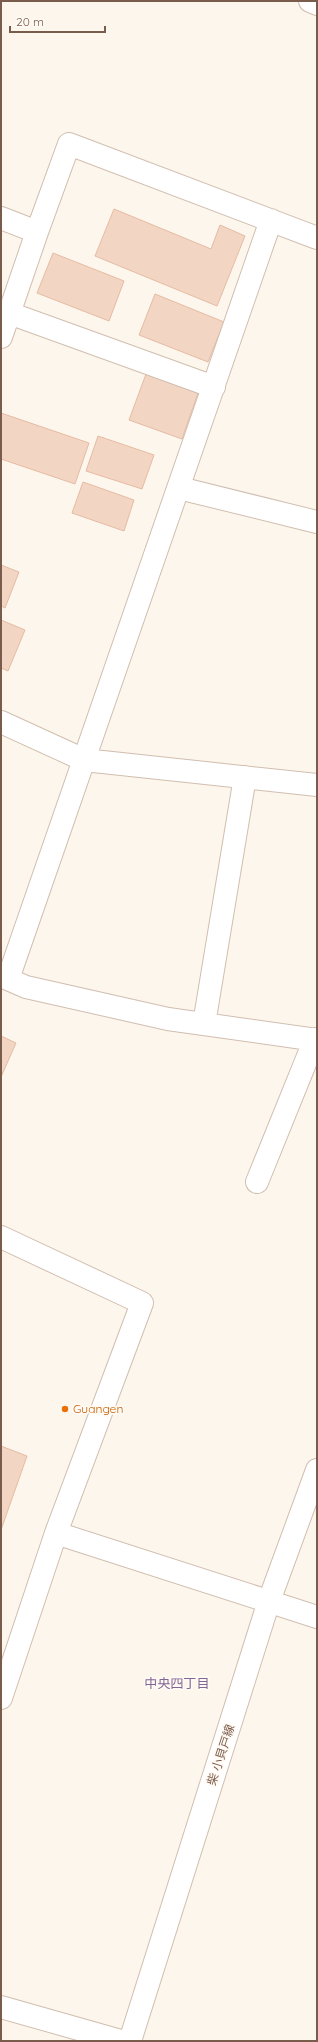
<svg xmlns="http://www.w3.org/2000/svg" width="318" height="2042" viewBox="0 0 318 2042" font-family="Quicksand,'Noto Sans JP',sans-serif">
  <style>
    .building { fill: #f3d5c3; stroke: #e6bba3 }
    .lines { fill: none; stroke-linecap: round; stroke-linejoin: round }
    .minor-casing { stroke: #d1beb0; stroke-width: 24 }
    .minor { stroke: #fff; stroke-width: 22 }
    .food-dot { fill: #e8710a; stroke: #fffaf3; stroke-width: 1.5 }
    .labels { text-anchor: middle; stroke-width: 3.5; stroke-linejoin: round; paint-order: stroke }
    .food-label { font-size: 12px; fill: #c56008; stroke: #fffaf3; text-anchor: start }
    .street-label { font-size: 12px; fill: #7a5c4d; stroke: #fffaf3 }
    .neighbourhood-label { font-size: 13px; fill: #846695; stroke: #fffaf3 }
  </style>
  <rect width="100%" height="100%" fill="#fdf6ec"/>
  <path class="building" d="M114,209L211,249L220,225L245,236L217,306L95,256Z
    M53,253L124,281L109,321L37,293Z
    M155,294L224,322L208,362L139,335Z
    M146,374L198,393L182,439L129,420Z
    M1,413L89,443L75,484L1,459Z
    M98,436L154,455L142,489L86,471Z
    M83,482L134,500L124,531L72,513Z
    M1,565L19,572L5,608L1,606Z
    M1,620L25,630L8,671L1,668Z
    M1,1036L16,1043L1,1077Z
    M1,1446L27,1456L1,1530Z"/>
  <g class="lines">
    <defs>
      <path id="minor" d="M310,1L317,4
        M1,218L37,232
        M9,313L214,387
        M1,337L37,232L69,144L317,238
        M179,488L317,522
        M1,722L84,760L317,785
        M1,976L26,987L168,1019L317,1040
        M8,979L271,220
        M204,1024L245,777
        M257,1182L315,1039
        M1,1237L142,1303L56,1533L1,1698
        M56,1533L317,1617
        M1,2007L121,2041
        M130,2041L269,1601L317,1470"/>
    </defs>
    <use href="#minor" class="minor-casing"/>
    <use href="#minor" class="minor"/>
  </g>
  <circle class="food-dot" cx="65" cy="1409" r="4"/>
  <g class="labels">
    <g class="food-label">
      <text x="73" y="1413">Guangen</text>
    </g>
    <g class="street-label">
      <text transform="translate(221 1755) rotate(-72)" y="4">柴 小貝戸線</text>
    </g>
    <g class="neighbourhood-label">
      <text x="177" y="1688">中央四丁目</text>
    </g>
  </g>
  <rect width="318" height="2042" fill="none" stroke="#7a5c4d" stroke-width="4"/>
  <path d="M10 26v6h95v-6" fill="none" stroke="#7a5c4d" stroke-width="2"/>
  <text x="16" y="26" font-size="12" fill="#7a5c4d" stroke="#fffaf3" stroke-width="3" paint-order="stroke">20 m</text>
</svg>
